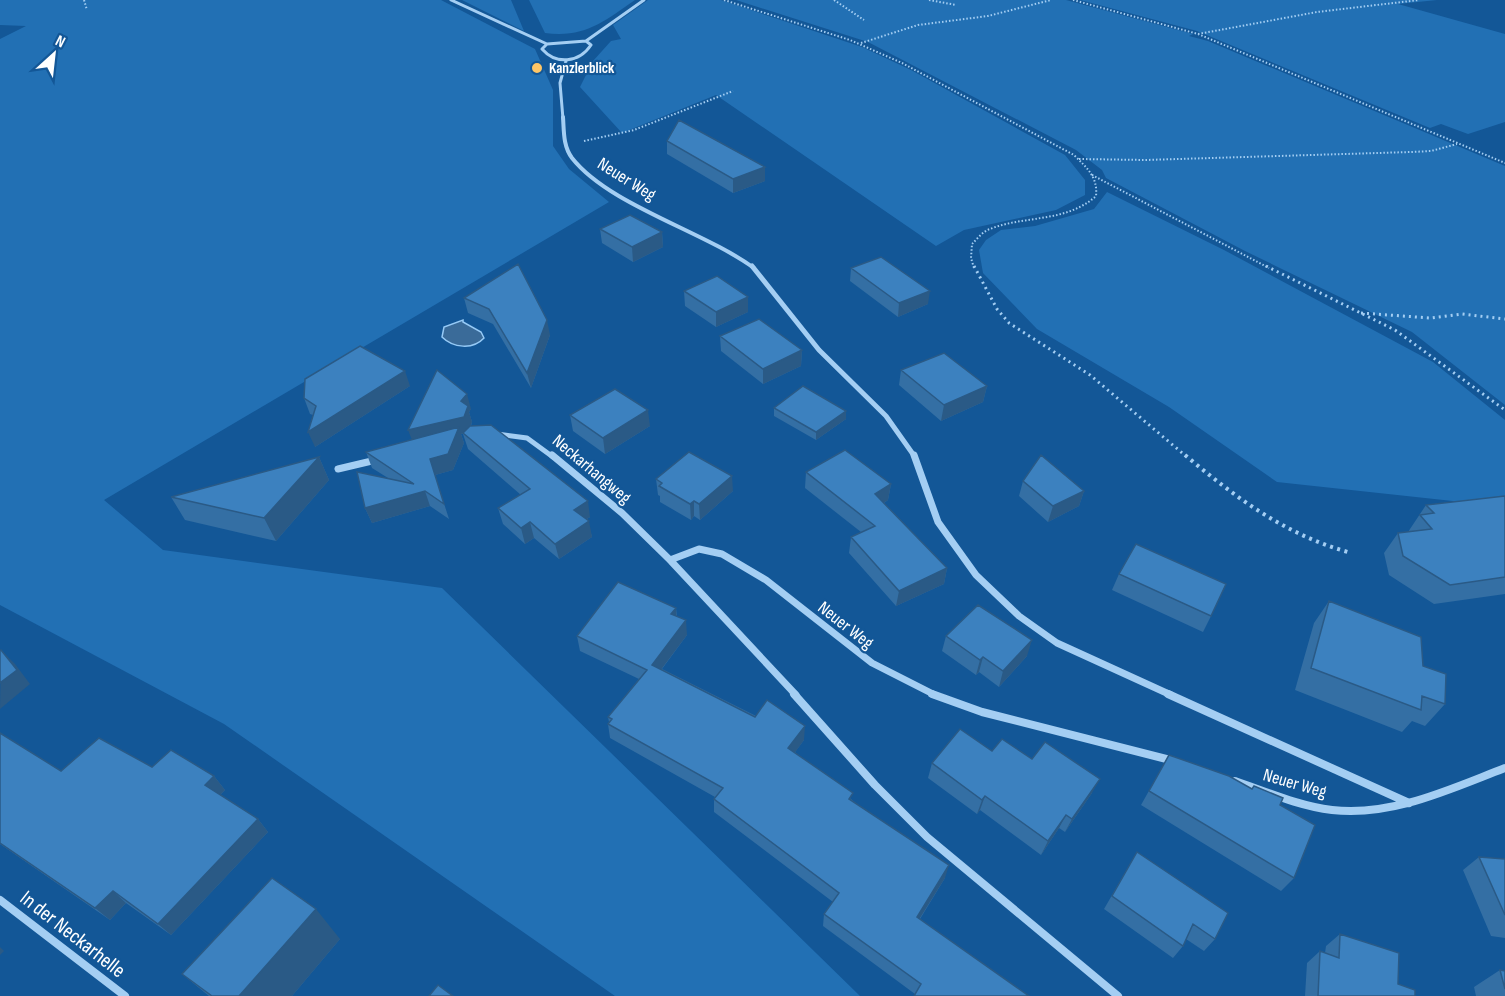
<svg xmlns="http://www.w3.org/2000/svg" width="1505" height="996" viewBox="0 0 1505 996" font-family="'Sofia Sans Condensed',sans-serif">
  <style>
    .green { fill: #2270b4 }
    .water { fill: #3a6b99; stroke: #96caf6; stroke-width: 1.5 }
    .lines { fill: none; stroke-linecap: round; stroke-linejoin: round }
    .path-far2 { stroke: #a4cef3; stroke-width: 2; stroke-dasharray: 1.5 2; stroke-linecap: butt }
    .path-far1 { stroke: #a4cef3; stroke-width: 3; stroke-dasharray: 2 4; stroke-linecap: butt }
    .path { stroke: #a4cef3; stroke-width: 4; stroke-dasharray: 3 4.5; stroke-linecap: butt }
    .street-far4 { stroke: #a4cef3; stroke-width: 3 }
    .street-far3 { stroke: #a4cef3; stroke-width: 4 }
    .street-far2 { stroke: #a4cef3; stroke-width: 5 }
    .street-far1 { stroke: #a4cef3; stroke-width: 7 }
    .street { stroke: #a4cef3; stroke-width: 8 }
    .wall { fill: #346fa4 }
    .shaded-wall { fill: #2a5a86 }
    .building { fill: #3c81bf; stroke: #2a5a86; stroke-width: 1.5 }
    .poi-dot { fill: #ffc666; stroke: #135797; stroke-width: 2 }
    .labels { text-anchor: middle; stroke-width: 4.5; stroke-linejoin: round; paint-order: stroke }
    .far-poi-label { font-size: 15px; font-weight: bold; fill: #fff; stroke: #135797; text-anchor: start }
    .street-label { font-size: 18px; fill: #fff; stroke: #135797 }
    .near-street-label { font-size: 21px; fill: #fff; stroke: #135797 }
  </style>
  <rect width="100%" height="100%" fill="#135797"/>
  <path class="green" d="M0,0H441L535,49L553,90V146L569,169L609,202L104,500L163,550L442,588L860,996H615L224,724L0,605V39L26,26L0,25Z
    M462,0H511L524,31Z
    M529,0H635C603,22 585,38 545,33Z
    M648,0H721L862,47L911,70L1065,155L1085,180V195L1056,210L964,230L936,246L716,95L622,133L580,87L593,61L611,41L621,39L613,25Z
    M736,0H1066L1193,34L1189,36L1208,41L1505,166V405L1412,332L1245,251L1106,178L1102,170L1076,150L868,42Z
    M1080,0H1437L1398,4L1505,34V122L1468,134L1441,124L1430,128L1197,31Z
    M1107,192L1224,250L1433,362L1505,420V502H1462L1277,482L1169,407L1037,329L983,273L979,250L986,240L1001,230L1035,226L1094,209Z"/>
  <path class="water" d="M463,320V322L481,332L484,338C473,350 453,348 442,337L444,327Z"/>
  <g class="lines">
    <path class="path-far2" d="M84,0L87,10
      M724,0L850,40L902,63L1074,155C1087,168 1098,177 1096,196C1066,223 1025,215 990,229C983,231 977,239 972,244L971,258L974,268
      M834,0L864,20
      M929,0L956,5
      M1073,0L1198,34L1505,163
      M1198,34L1317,12L1419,0
      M861,43L918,25L988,16L1051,0
      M584,141L634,130L733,91
      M1079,159L1145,160L1411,152L1431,151L1457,144
      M1092,175L1269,268"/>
    <path class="path-far1" d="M974,266L997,309L1009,323L1090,375L1187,457
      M1266,266L1395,330L1505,410
      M1361,313L1430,318L1462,314L1505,319"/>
    <path class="path" d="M1185,455C1235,497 1284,534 1348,552"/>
    <path class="street-far4" d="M451,0L547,44L586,41L644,0
      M547,44L542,49C556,65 579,63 591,45L586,41
      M563,119L560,83L566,61"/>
    <path class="street-far3" d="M563,117C564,131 563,146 572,158C609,205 703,231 754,268"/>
    <path class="street-far2" d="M752,266L819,350L886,416L915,457
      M497,434L527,438L553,457"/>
    <path class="street-far1" d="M552,455L622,513L670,560L796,695
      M914,455L938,522L976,575L1019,616L1057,643L1171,695
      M338,469L376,460
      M670,560L699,549L722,554L766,580L872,663L935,695"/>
    <path class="street" d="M794,694L875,785L927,837L1118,996
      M932,694L982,712L1174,761
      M1168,694L1409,803
      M1235,781C1267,792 1299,806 1332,810C1392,817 1450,789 1505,768
      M0,900L125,996"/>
  </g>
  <path class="wall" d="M667,141L765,181L733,193L667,154Z
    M600,229L662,232L663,247L633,262L602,243Z
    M851,268L928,304L898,317L850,281Z
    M684,291L748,312L716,327L685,306Z
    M464,298L550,335L531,388L493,324L468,313Z
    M720,336L802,350L801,366L763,384L721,351Z
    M901,370L987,386L983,402L941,421L899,385Z
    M410,386L315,447L313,415L310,414L304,398Z
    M774,408L846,419L816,440L774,416Z
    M471,409L469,412L472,422L471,426L590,517L587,519L592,537L559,559L534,538L525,544L503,524L498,508L521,495L468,449L463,434H461L464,443L453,470L435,475L449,519L430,506L372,523L365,508L388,478L372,468L366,452L412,440Z
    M570,415L650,426L605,454L573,431Z
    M319,457L329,480L276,541L185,520L171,497Z
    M806,472L891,484L888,500L884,503L947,568L944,584L896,606L849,553L851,537L861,532L805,488Z
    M656,479L733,491L700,520L694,516L691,520L660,502V496L658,495Z
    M1023,481L1084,491L1079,506L1048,522L1019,496Z
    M1505,496V594L1434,604L1389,575L1384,553L1398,533L1408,532L1426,505Z
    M1119,574L1211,616L1203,632L1112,590Z
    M1329,601L1423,666L1445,704L1425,726L1412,721L1402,732L1295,690L1314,623Z
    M676,608L677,616L687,635L662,669L804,740L795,752L945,878L920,919L1029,996L915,994L823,926L824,914L833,902L714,812V799L715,797L610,738L608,724L609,722L608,717L639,679L580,651L577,636Z
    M946,636L1027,656L999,687L979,672L976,675L942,651Z
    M0,733L61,771L152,767L214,776L225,790L220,795L258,819L268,832L171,935L126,903L110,920L0,844Z
    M992,751L1032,759L1092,793L1065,832L1059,828L1041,855L980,810L977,814L928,778L932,763Z
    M1169,755L1280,805L1294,878L1281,891L1141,805Z
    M1137,852L1215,939L1204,951L1186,939L1183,946L1173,958L1104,909Z
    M1479,857L1505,859V938L1491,936L1463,870Z
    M1340,934L1398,984L1415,996H1305L1307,963L1320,951L1325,953L1326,946Z
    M340,939L292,996H209L182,974Z
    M1500,970L1505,971V996H1476L1474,987Z"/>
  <path class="shaded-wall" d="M765,167V181L733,193V179Z
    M662,232L663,247L633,262L632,247Z
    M930,291L928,304L898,317L899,303Z
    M748,297V312L716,327V312Z
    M547,320L550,335L531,388L527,373Z
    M802,350L801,366L763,384V369Z
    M405,371L410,386L315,447L308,432Z
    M987,386L983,402L941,421L944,405Z
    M467,394L471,409L469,412L472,422L468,432L461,434L464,443L453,470L435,475L449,519L430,459L414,445L408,430L461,401Z
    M648,410L650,426L605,454L603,438Z
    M846,411V419L816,440V432Z
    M319,457L329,480L276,541L264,518Z
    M732,476L733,491L700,520L699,504Z
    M891,484L888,500L873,510L875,494Z
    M425,491L430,506L372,523L365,508Z
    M1084,491L1079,506L1048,522L1053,506Z
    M588,501L590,517L577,525L574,510Z
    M694,501V516L691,520L690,504Z
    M589,521L592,537L559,559L555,544Z
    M530,522L534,538L525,544L521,528Z
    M947,568L944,584L896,606L899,591Z
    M676,608L677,623L671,614Z
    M686,620L687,635L654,679L652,665Z
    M1032,640L1027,656L999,687L1003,671Z
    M1,650L15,664L30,684L0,709Z
    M983,657L979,672L976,675L980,660Z
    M805,726L804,740L788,762V748Z
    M214,776L225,790L216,799L205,785Z
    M1100,779L1092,793L1065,832L1072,819Z
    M985,796L980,810L977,814L982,800Z
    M1066,815L1059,828L1041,855L1048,841Z
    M258,819L268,832L171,935L158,924Z
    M949,865L945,878L913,929L917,917Z
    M113,891L126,903L110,920L95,908Z
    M316,909L340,939L292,996H239Z
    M0,947L4,951L0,955Z"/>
  <path class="building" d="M679,120L765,167L733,179L667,141Z
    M630,215L662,232L632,247L600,229Z
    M881,257L930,291L899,303L851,268Z
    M518,264L547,320L527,373L489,309L464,298Z
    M717,276L748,297L716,312L684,291Z
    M759,319L802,350L763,369L720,336Z
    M360,346L405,371L308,432L316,406L304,398L305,379Z
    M944,353L987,386L944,405L901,370Z
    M437,370L467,394L461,401L468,406L464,417L408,430Z
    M803,386L846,411L816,432L774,408Z
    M615,389L648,410L603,438L570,415Z
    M491,425L588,501L574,510L589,521L555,544L530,522L521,528L498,508L530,489L463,433L470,426Z
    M459,427L448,454L430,459L444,504L425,491L365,508L357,472L414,484L366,452Z
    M845,450L891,484L875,494L947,568L899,591L851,537L875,526L806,472Z
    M689,452L732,476L699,504L694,501L690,504L659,486L662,483L656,479Z
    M1041,455L1084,491L1053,506L1023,481Z
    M319,457L264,518L171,497Z
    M1505,496V577L1450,585L1403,556L1398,533L1432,529L1420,515L1434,513L1426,505Z
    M1136,544L1226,584L1211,616L1119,574Z
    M618,582L676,608L671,614L686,620L652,665L755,717L767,700L805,726L788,748L853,793L849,799L949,865L917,917L1029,996H914L921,984L824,914L839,893L714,799L723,788L608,724L612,719L608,717L647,670L577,636Z
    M1329,601L1421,637L1423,666L1446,674L1445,704L1422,696L1421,710L1311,668Z
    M978,605L1032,640L1003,671L983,657L980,660L946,636Z
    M1,650L17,670L0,683V651Z
    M960,729L992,751L1002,739L1032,759L1045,742L1100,779L1072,819L1066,815L1048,841L985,796L982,800L932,763Z
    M0,733L61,771L99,738L152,767L171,750L214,776L205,785L258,819L158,924L113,891L95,908L0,843Z
    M1169,755L1229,776L1252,789L1254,786L1283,798L1280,805L1315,825L1294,878L1149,791Z
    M1137,852L1228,913L1215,939L1193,924L1183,946L1112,896Z
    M1479,857L1505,859V915Z
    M272,878L316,909L239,996H212L182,974Z
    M1340,934L1399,953L1398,984L1415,990V996H1318L1320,951L1339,958Z
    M1500,970L1505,971V989Z
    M438,985L453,996H429Z"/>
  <circle class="poi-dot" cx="537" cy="68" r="6"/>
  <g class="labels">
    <g class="far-poi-label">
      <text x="549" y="73">Kanzlerblick</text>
    </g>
    <g class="street-label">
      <text transform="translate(627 179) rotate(32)" y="6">Neuer Weg</text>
      <text transform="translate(592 469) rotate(40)" y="6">Neckarhangweg</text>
      <text transform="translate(846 625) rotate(38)" y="6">Neuer Weg</text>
      <text transform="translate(1295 783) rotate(16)" y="6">Neuer Weg</text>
    </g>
    <g class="near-street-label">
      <text transform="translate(73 934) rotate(38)" y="7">In der Neckarhelle</text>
    </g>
  </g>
  <g transform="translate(54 54) rotate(27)" stroke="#135797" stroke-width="4.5" paint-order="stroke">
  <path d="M0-4.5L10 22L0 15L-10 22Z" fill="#ffffff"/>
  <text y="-9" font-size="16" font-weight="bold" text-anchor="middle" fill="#ffffff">N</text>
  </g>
</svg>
